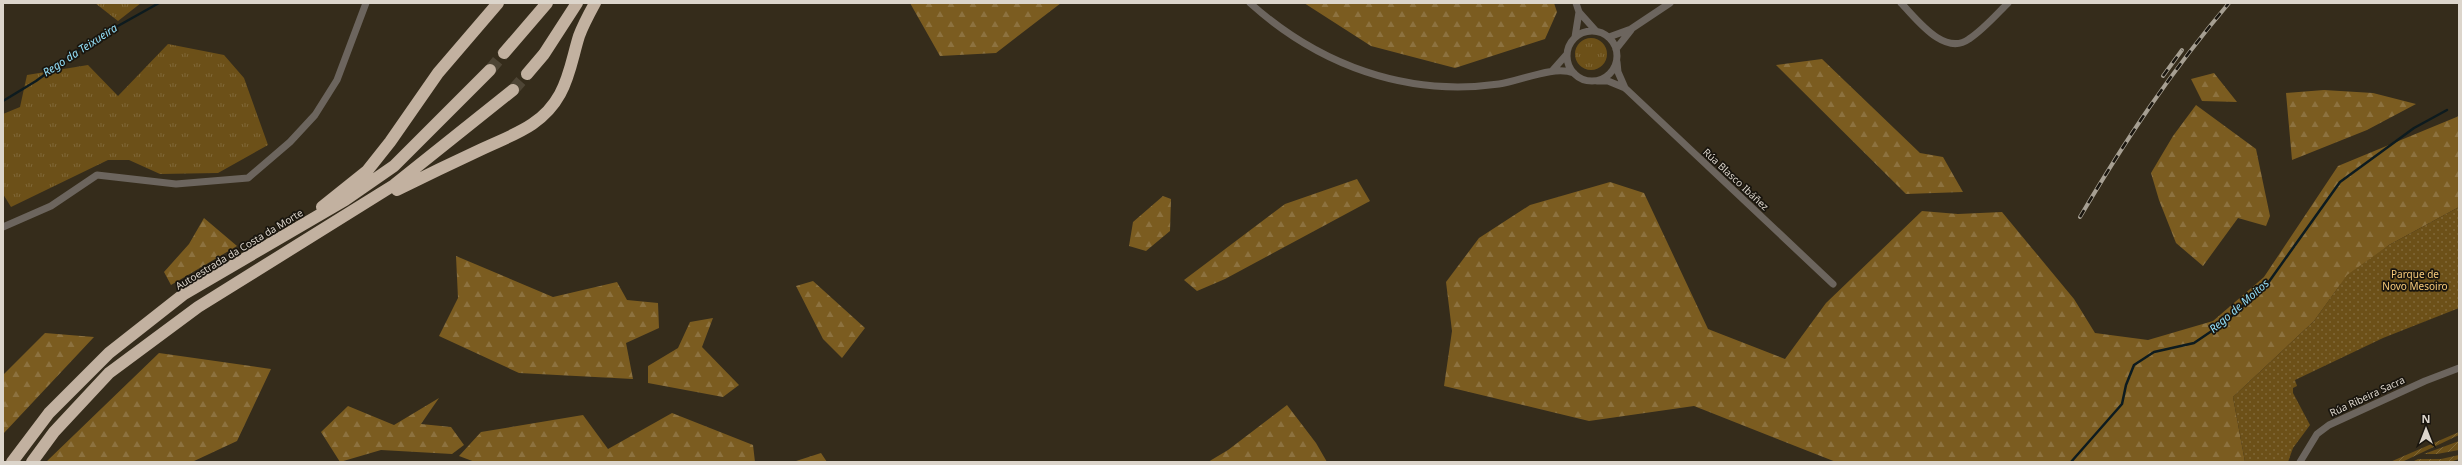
<svg xmlns="http://www.w3.org/2000/svg" width="2462" height="465" viewBox="0 0 2462 465" font-family="'Noto Sans',sans-serif">
  <style>
    .grass { fill: url(#grass-tufts) }
    .forest { fill: url(#forest-firs) }
    .park { fill: url(#park-dots) }
    .garden { fill: url(#garden-furrows) }
    .lines { fill: none; stroke-linecap: round; stroke-linejoin: round }
    .stream { stroke: #0d1b1f; stroke-width: 2.5 }
    .highway-tunnel { stroke: #4e4535; stroke-width: 12; stroke-dasharray: 12 6; stroke-linecap: butt }
    .street { stroke: #6c655e; stroke-width: 7 }
    .highway { stroke: #c2b1a0; stroke-width: 12 }
    .rail-casing { stroke: #a69f92; stroke-width: 4 }
    .rail { stroke: #19150e; stroke-width: 2.5; stroke-dasharray: 8; stroke-linecap: butt }
    .labels { text-anchor: middle; stroke-width: 3.5; stroke-linejoin: round; paint-order: stroke }
    .street-label { font-size: 10px; fill: #dcd5cb; stroke: #19150e }
    .park-label { font-size: 10px; fill: #f7ca7a; stroke: #19150e }
    .water-label { font-size: 11px; font-style: italic; fill: #94e0f9; stroke: #19150e }
  </style>
  <defs>
    <pattern id="grass-tufts" width="24" height="20" patternUnits="userSpaceOnUse"><rect width="24" height="20" fill="#6c5018"/><path d="M3 7l-1-3M5 7V3M7 7l1-3M15 17l-1-3M17 17v-4M19 17l1-3" fill="none" stroke="#806838"/></pattern>
    <pattern id="forest-firs" width="22" height="20" patternUnits="userSpaceOnUse"><rect width="22" height="20" fill="#7b5c20"/><path d="M5 1l3.5 6h-7zM16 11l3.5 6h-7z" fill="#8d723f"/></pattern>
    <pattern id="park-dots" width="8" height="8" patternUnits="userSpaceOnUse"><rect width="8" height="8" fill="#6c5018"/><path d="M2 2h.1M6 6h.1" fill="none" stroke="#806838" stroke-width="1.8" stroke-linecap="round"/></pattern>
    <pattern id="garden-furrows" width="10" height="10" patternUnits="userSpaceOnUse"><rect width="10" height="10" fill="#6c5018"/><path d="M-1 1l2-2M0 10L10 0M9 11l2-2" fill="none" stroke="#806838"/></pattern>
  </defs>
  <rect width="100%" height="100%" fill="#352c1b"/>
  <path class="grass" d="M95,3H141L118,21Z
    M1575 54a16 16 0 1 1 32 0a16 16 0 1 1-32 0Z
    M168,44L224,55L244,78L268,145L218,173L160,174L129,160H108L11,207L3,194V114L20,107L27,75L88,65L118,96Z"/>
  <path class="forest" d="M910,3H1061L996,53L940,56Z
    M1304,3H1554L1557,12L1545,39L1455,68L1371,46Z
    M1822,59L1920,153L1943,157L1963,192L1906,194L1776,65Z
    M2214,73L2237,102L2202,101L2191,79Z
    M2324,90L2373,93L2416,104L2367,130L2292,160L2286,93Z
    M2196,105L2256,149L2270,216L2266,226L2238,218L2203,266L2176,243L2159,200L2151,173L2173,136Z
    M2459,116V207L2389,245L2340,285L2314,321L2233,397L2245,462H1836L1694,406L1589,421L1444,386L1452,331L1446,282L1479,238L1530,205L1610,182L1644,193L1708,329L1785,359L1826,303L1922,211L1958,214L2002,212L2074,299L2095,333L2148,340L2213,321L2264,277L2338,166Z
    M1357,179L1370,201L1225,279L1197,291L1184,280L1285,204Z
    M1163,196L1171,199L1170,231L1146,251L1129,246L1133,222Z
    M204,218L237,246L171,285L164,272L189,244Z
    M456,256L553,297L617,282L627,300L658,303L659,328L626,343L633,379L519,373L439,336L458,298Z
    M813,281L865,328L842,358L823,339L796,286Z
    M713,318L702,347L739,385L723,397L648,383V366L678,348L690,322Z
    M45,333L94,337L3,434V375Z
    M159,353L271,369L237,441L192,462H46Z
    M439,398L421,424L451,427L464,445L452,454L381,450L340,462L321,432L348,406L394,425Z
    M1287,405L1316,443L1327,462H1208L1228,450Z
    M672,413L753,445L755,462H475L459,456L481,432L583,415L608,449Z
    M821,453L827,462H793Z"/>
  <path class="park" d="M2459,207V308L2383,338L2295,380L2297,386L2293,388V393L2310,425L2293,448L2288,462H2245L2233,397L2314,321L2347,275L2389,245Z"/>
  <path class="garden" d="M2459,432V435L2402,462H2390Z
    M2459,441V450L2437,454H2424Z
    M2459,455V459L2450,462H2412L2418,459H2441Z"/>
  <g class="lines">
    <path class="stream" d="M3,101L36,81L91,41L159,3
      M2071,462L2122,404L2126,385L2134,365L2154,352L2194,343L2225,322L2268,283L2340,182L2414,128L2447,110"/>
    <path class="highway-tunnel" d="M490,70L504,53
      M513,90L527,74"/>
    <path class="street" d="M1250,3C1319,65 1406,97 1499,84C1521,81 1553,65 1574,73
      M1576,3L1579,12L1596,31
      M1901,3C1916,18 1944,57 1969,39C1983,30 1996,15 2008,3
      M1567 56a25 25 0 1 1 50 0a25 25 0 1 1-50 0Z
      M1575,37L1579,12
      M1609,37L1631,29L1670,3
      M1616,49L1631,30
      M1617,62L1618,72L1625,88
      M1552,71L1567,54
      M1597,81H1608L1625,88L1833,284
      M3,227L51,206L97,175L176,184L248,178L290,142L315,115L337,80L366,3
      M2300,462L2317,434L2329,425L2425,381L2459,368"/>
    <path class="highway" d="M504,53L547,3
      M527,74L544,54L577,3
      M397,190C425,176 452,163 480,150C511,135 542,127 560,94C570,76 573,55 579,36C583,25 589,14 595,3
      M322,207L367,171L390,142L438,73L498,3
      M12,462L49,413L109,353L184,294L345,200L394,166L490,70
      M32,462L54,432L109,373L198,307L394,185L513,90"/>
    <defs>
      <path id="rail" d="M2163,76L2182,50
        M2080,217C2126,139 2170,73 2229,3"/>
    </defs>
    <use href="#rail" class="rail-casing"/>
    <use href="#rail" class="rail"/>
  </g>
  <g class="labels">
    <g class="street-label">
      <text transform="translate(1736 179) rotate(43)" y="4">Rúa Blasco Ibáñez</text>
      <text transform="translate(239 249) rotate(-31)" y="4">Autoestrada da Costa da Morte</text>
      <text transform="translate(2367 396) rotate(-25)" y="4">Rúa Ribeira Sacra</text>
    </g>
    <g class="park-label">
      <text x="2415" y="278">Parque de<tspan x="2415" dy="12">Novo Mesoiro</tspan></text>
    </g>
    <g class="water-label">
      <text transform="translate(80 50) rotate(-33)" y="4">Rego da Teixueira</text>
      <text transform="translate(2239 306) rotate(-41)" y="4">Rego de Moitos</text>
    </g>
  </g>
  <rect width="2462" height="465" fill="none" stroke="#dcd5cb" stroke-width="8"/>
  <g transform="translate(2426 429)" stroke="#19150e" stroke-width="3" paint-order="stroke">
  <path d="M0-3L7 15L0 10L-7 15Z" fill="#dcd5cb"/>
  <text y="-6" font-size="11" font-weight="bold" text-anchor="middle" fill="#dcd5cb">N</text>
  </g>
</svg>
